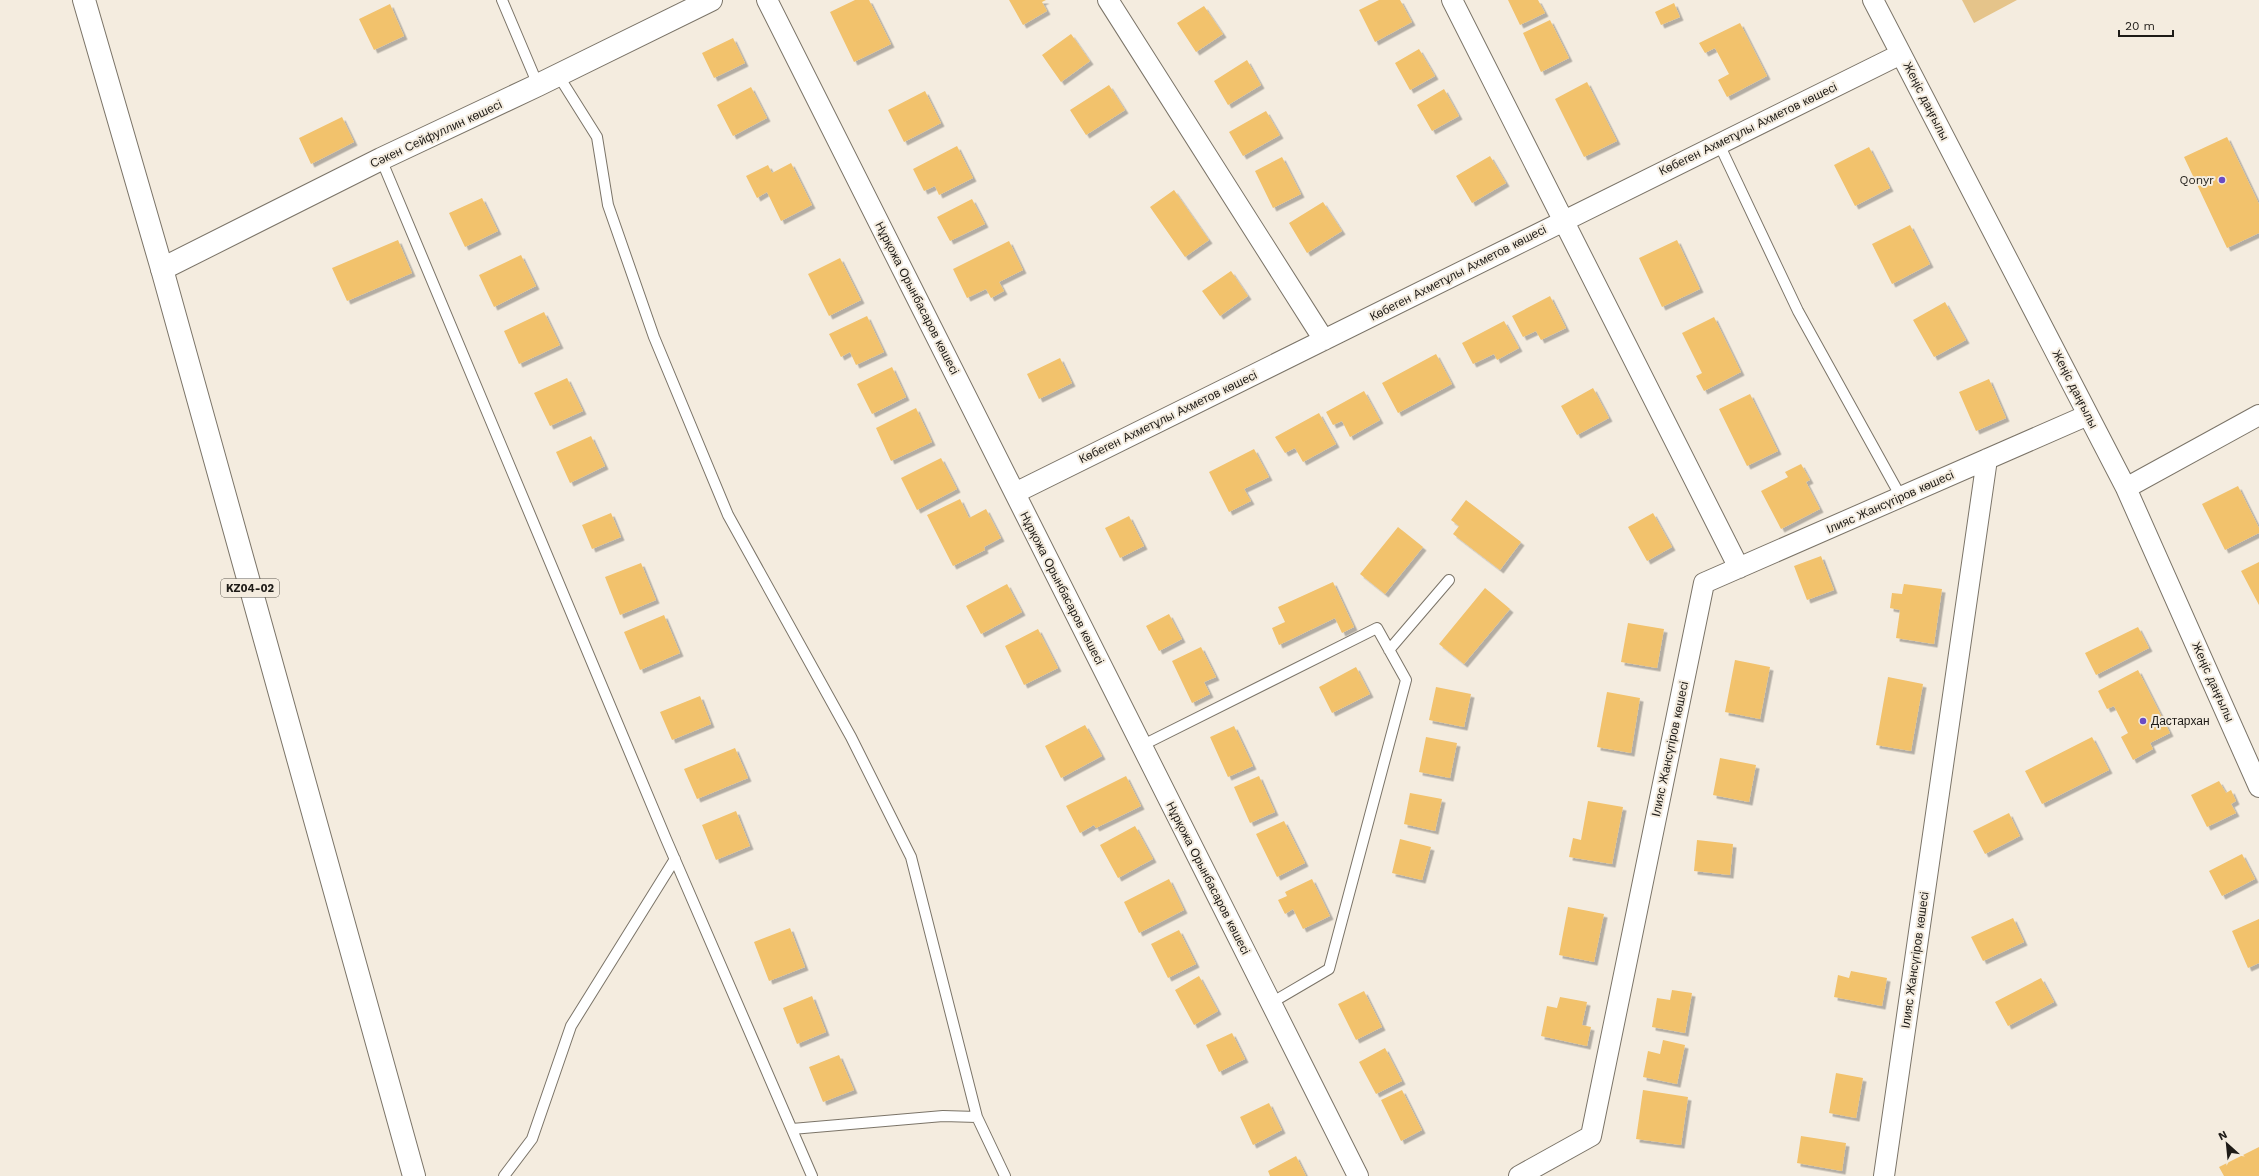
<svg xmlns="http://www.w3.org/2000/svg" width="2259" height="1176" viewBox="0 0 2259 1176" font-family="'Work Sans',sans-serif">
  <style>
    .green { fill: #e5c48a }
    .building { fill: #f2c26c; filter: url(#shadow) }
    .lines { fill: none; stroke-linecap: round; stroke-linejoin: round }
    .service-casing { stroke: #7b7468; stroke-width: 12 }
    .minor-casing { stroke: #7b7468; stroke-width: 22 }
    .tertiary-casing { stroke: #7b7468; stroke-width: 24 }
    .primary-casing { stroke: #7b7468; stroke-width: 24 }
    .service { stroke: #fff; stroke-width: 10 }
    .minor { stroke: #fff; stroke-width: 20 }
    .tertiary { stroke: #fff; stroke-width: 22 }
    .primary { stroke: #fff; stroke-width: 22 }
    .poi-dot { fill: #6b4bc4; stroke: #f4ecdf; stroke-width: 1.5 }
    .labels { text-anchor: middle; stroke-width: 4; stroke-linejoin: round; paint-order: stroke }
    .shield { fill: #f4ecdf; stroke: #5e5a53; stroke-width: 1 }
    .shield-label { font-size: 11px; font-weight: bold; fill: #1e1b17 }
    .street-label { font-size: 12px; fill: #1e1b17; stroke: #f4ecdf }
    .poi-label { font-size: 12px; fill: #1e1b17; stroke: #f4ecdf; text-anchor: end }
  </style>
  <defs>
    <filter id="shadow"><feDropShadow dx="3.5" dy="3.5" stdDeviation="0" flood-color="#0004"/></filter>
  </defs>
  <rect width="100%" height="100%" fill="#f4ecdf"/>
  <path class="green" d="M1962,0H2017L1974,23Z"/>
  <path class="building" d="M855,0H869L891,44L854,62L830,12Z
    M1009,0H1046L1042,2L1047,11L1023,25Z
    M1379,0H1400L1412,22L1375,42L1359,10Z
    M1508,0H1538L1545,13L1520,25Z
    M1674,3L1680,17L1661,25L1655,12Z
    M390,4L404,36L374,50L359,19Z
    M1204,6L1223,34L1196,52L1177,23Z
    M1550,20L1569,58L1541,72L1523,33Z
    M1740,23L1767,76L1727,97L1718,80L1729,74L1715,48L1705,53L1699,43Z
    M1071,34L1090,61L1061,82L1042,55Z
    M733,38L745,63L714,78L702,53Z
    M1419,49L1435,76L1410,90L1395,63Z
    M1247,60L1261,85L1228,105L1214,81Z
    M1587,82L1617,141L1584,157L1555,99Z
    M1109,85L1125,110L1086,135L1070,110Z
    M751,87L767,118L733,136L717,105Z
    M1444,89L1459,116L1432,131L1417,105Z
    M925,91L941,123L904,142L888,110Z
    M1266,111L1280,135L1243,156L1229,132Z
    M342,117L354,142L311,164L299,138Z
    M2227,137L2259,204V233L2227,248L2184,157Z
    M957,146L973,178L939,195L935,186L924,191L913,169Z
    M1869,147L1890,188L1855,206L1834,165Z
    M1490,156L1506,183L1472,203L1456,176Z
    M1282,157L1301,194L1273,208L1255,171Z
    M791,163L812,205L781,221L767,192L757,198L746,176L768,165L772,173Z
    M1174,190L1209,240L1185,257L1150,207Z
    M482,198L498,231L465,247L449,213Z
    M972,199L985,224L950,241L937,217Z
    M1323,202L1342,231L1307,253L1289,223Z
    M1910,225L1930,264L1892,284L1872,244Z
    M398,240L412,273L347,301L332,268Z
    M1677,240L1700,289L1662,307L1639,258Z
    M1009,241L1023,270L999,282L1004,291L991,298L986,289L967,298L953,269Z
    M521,255L536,286L494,307L479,275Z
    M840,258L861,300L829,316L808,274Z
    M1231,271L1248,296L1220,316L1202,291Z
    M1550,296L1566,328L1541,340L1536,331L1523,337L1512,316Z
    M1945,302L1966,340L1934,357L1913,320Z
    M544,312L560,345L519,364L504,331Z
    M867,316L884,352L856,365L850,352L841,357L829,334Z
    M1714,317L1741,372L1704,391L1696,376L1702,373L1682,333Z
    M1504,321L1519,348L1497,360L1494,354L1473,364L1462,343Z
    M1436,354L1452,384L1398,413L1382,383Z
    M1060,358L1072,383L1039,399L1027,374Z
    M892,367L906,397L872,414L857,384Z
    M567,378L583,411L550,426L534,393Z
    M1989,379L2006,418L1976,431L1959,392Z
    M1593,388L1609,418L1577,435L1561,406Z
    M1364,391L1380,420L1350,437L1342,421L1333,425L1326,412Z
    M1750,394L1778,451L1747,466L1719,409Z
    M916,408L932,442L891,461L876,428Z
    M1319,413L1336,444L1303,462L1295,448L1285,453L1275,437Z
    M591,436L605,466L570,483L556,452Z
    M1254,449L1269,477L1244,489L1251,501L1229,512L1209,472Z
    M941,458L957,489L917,510L901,478Z
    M1801,464L1810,480L1806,482L1820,509L1781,529L1761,491L1788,477L1785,472Z
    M2238,486L2259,528V533L2225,550L2202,504Z
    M960,499L969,518L986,509L1001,538L984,547L985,550L953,566L927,515Z
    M1466,500L1521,542L1500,570L1453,534L1459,526L1451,520Z
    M611,513L621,537L592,549L582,525Z
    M1653,513L1672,547L1647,561L1628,527Z
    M1129,516L1144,546L1120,558L1105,528Z
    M1398,527L1423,547L1385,594L1360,574Z
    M1821,556L1834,590L1807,600L1794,566Z
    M2259,562V605L2241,571Z
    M641,563L656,600L620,615L605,577Z
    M1333,582L1354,627L1342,633L1335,618L1279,645L1272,628L1285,622L1278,607Z
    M1007,584L1022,612L981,634L966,606Z
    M1904,584L1942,589L1934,644L1896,638L1900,610L1890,608L1892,593L1902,594Z
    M1485,588L1510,609L1464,664L1439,644Z
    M1169,614L1182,639L1159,651L1146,626Z
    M664,615L680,653L640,670L624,632Z
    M1628,623L1664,629L1657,668L1621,662Z
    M2138,627L2149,648L2096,675L2085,653Z
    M1038,629L1058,668L1024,685L1005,646Z
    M1201,647L1216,677L1204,682L1210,694L1192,703L1172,661Z
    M1735,660L1770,667L1760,719L1725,712Z
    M1356,667L1370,694L1332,713L1319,687Z
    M2138,670L2170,733L2150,743L2153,749L2133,760L2121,737L2128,733L2114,706L2107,709L2098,691Z
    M1888,677L1923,684L1911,751L1876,745Z
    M1436,687L1471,694L1464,727L1429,720Z
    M1607,692L1640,698L1631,753L1597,747Z
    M700,696L711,724L672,740L660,712Z
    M1085,725L1102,756L1061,778L1045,746Z
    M1234,726L1253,766L1228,777L1210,737Z
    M1426,737L1457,743L1450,778L1419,772Z
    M2092,737L2109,770L2042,804L2025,771Z
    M735,748L748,778L697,799L684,769Z
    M1720,758L1756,765L1749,802L1713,795Z
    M1126,776L1141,806L1096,828L1094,825L1080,833L1066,806Z
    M1259,776L1275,812L1250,823L1234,787Z
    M2219,781L2226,793L2231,790L2236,801L2231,804L2236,813L2207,827L2191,795Z
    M1410,793L1442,799L1435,831L1404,824Z
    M1588,801L1623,807L1612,864L1569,857L1573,838L1581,840Z
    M736,811L750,846L716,860L702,825Z
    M2009,813L2020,836L1985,854L1973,831Z
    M1284,821L1305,863L1277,877L1256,834Z
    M1135,826L1153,859L1118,878L1100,845Z
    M1400,839L1431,847L1422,880L1392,873Z
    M1697,840L1733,844L1730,875L1694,871Z
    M2242,854L2255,879L2222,896L2209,871Z
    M1169,879L1184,910L1139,933L1124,902Z
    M1312,879L1330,916L1303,929L1293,909L1285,914L1278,900L1287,896L1285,892Z
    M1568,907L1604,914L1594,962L1559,955Z
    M2013,918L2024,942L1983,961L1971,937Z
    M2259,919V963L2248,968L2232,931Z
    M790,928L805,967L769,981L754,942Z
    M1179,930L1196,964L1168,978L1151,944Z
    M1851,971L1887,978L1882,1006L1834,997L1838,975L1849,978Z
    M1199,976L1218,1011L1194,1025L1175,990Z
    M2041,978L2054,1002L2008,1026L1995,1002Z
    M1672,990L1692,993L1685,1033L1652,1027L1657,998L1670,1000Z
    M1364,991L1382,1027L1356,1040L1338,1004Z
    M812,996L826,1032L797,1044L783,1008Z
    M1560,997L1587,1002L1582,1025L1591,1027L1587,1046L1541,1036L1547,1006L1557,1008Z
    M1232,1033L1245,1059L1219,1072L1206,1045Z
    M1663,1040L1685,1045L1677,1084L1643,1077L1648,1051L1660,1054Z
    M1385,1048L1402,1081L1376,1094L1359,1062Z
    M839,1055L854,1090L823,1102L809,1067Z
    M1836,1073L1863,1078L1856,1118L1829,1113Z
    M1402,1090L1422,1130L1401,1141L1381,1100Z
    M1643,1090L1688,1097L1681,1145L1636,1139Z
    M1269,1103L1282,1130L1253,1145L1240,1117Z
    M1801,1136L1846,1143L1842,1171L1797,1163Z
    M2259,1147V1176H2224L2219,1167Z
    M1296,1156L1306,1176H1270L1268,1171Z"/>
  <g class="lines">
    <defs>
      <path id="service" d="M502,0L538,85
        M558,75L597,137L608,205L654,337L728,515L851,737L911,857L977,1117L1005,1176
        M1719,144L1798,311L1901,497
        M381,159L666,839L812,1176
        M1389,650L1449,580
        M1141,746L1377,628L1406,680L1329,969L1271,1003
        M792,1129L943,1116L977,1117
        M504,1176L532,1139L571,1026L675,859"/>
      <path id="minor" d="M767,0L1358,1176
        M1108,0L1324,340
        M1452,0L1739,568
        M1873,0L2126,488L2259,787
        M2126,488L2259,415
        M1015,493L1901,54
        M1519,1176L1591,1136L1704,583L2088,415
        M1884,1176L1987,459"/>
      <path id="tertiary" d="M162,269L381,159L538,85L711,0"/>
      <path id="primary" d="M84,0L162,269L414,1176"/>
    </defs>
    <use href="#service" class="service-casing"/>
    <use href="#minor" class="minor-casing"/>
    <use href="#tertiary" class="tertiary-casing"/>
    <use href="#primary" class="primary-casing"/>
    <use href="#service" class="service"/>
    <use href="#minor" class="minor"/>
    <use href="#tertiary" class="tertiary"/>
    <use href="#primary" class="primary"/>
  </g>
  <g class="poi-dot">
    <circle cx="2222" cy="180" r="4"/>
    <circle cx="2143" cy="721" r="4"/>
  </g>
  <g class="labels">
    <rect class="shield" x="221" y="579" width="58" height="18" rx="3"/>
    <g class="shield-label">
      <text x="250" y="592">KZ04-02</text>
    </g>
    <g class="street-label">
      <text transform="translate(1926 101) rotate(63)" y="4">Жеңіс даңғылы</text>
      <text transform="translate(1748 129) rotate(-26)" y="4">Көбеген Ахметұлы Ахметов көшесі</text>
      <text transform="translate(436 134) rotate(-25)" y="4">Сәкен Сейфуллин көшесі</text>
      <text transform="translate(1458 273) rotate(-27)" y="4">Көбеген Ахметұлы Ахметов көшесі</text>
      <text transform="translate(917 298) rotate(63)" y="4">Нұрқожа Орынбасаров көшесі</text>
      <text transform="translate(2075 389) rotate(63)" y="4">Жеңіс даңғылы</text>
      <text transform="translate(1168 417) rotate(-26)" y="4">Көбеген Ахметұлы Ахметов көшесі</text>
      <text transform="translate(1890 502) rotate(-24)" y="4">Ілияс Жансүгіров көшесі</text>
      <text transform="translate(1062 588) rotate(63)" y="4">Нұрқожа Орынбасаров көшесі</text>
      <text transform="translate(2213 682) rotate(66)" y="4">Жеңіс даңғылы</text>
      <text transform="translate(1670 749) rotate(-78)" y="4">Ілияс Жансүгіров көшесі</text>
      <text transform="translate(1208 878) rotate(63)" y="4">Нұрқожа Орынбасаров көшесі</text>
      <text transform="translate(1915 960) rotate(-82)" y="4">Ілияс Жансүгіров көшесі</text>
    </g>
    <g class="poi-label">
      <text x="2214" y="184">Qonyr</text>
      <text x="2151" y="725" text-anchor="start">Дастархан</text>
    </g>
  </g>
  <g transform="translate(2227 1144) rotate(333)" stroke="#f4ecdf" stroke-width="3" paint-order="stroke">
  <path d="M0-3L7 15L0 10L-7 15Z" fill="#1e1b17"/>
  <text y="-6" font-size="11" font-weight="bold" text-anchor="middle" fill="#1e1b17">N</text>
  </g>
  <path d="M2119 30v6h54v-6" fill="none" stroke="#1e1b17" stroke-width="2"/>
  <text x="2125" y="30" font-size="12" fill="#1e1b17" stroke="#f4ecdf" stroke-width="3" paint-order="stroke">20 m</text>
</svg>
